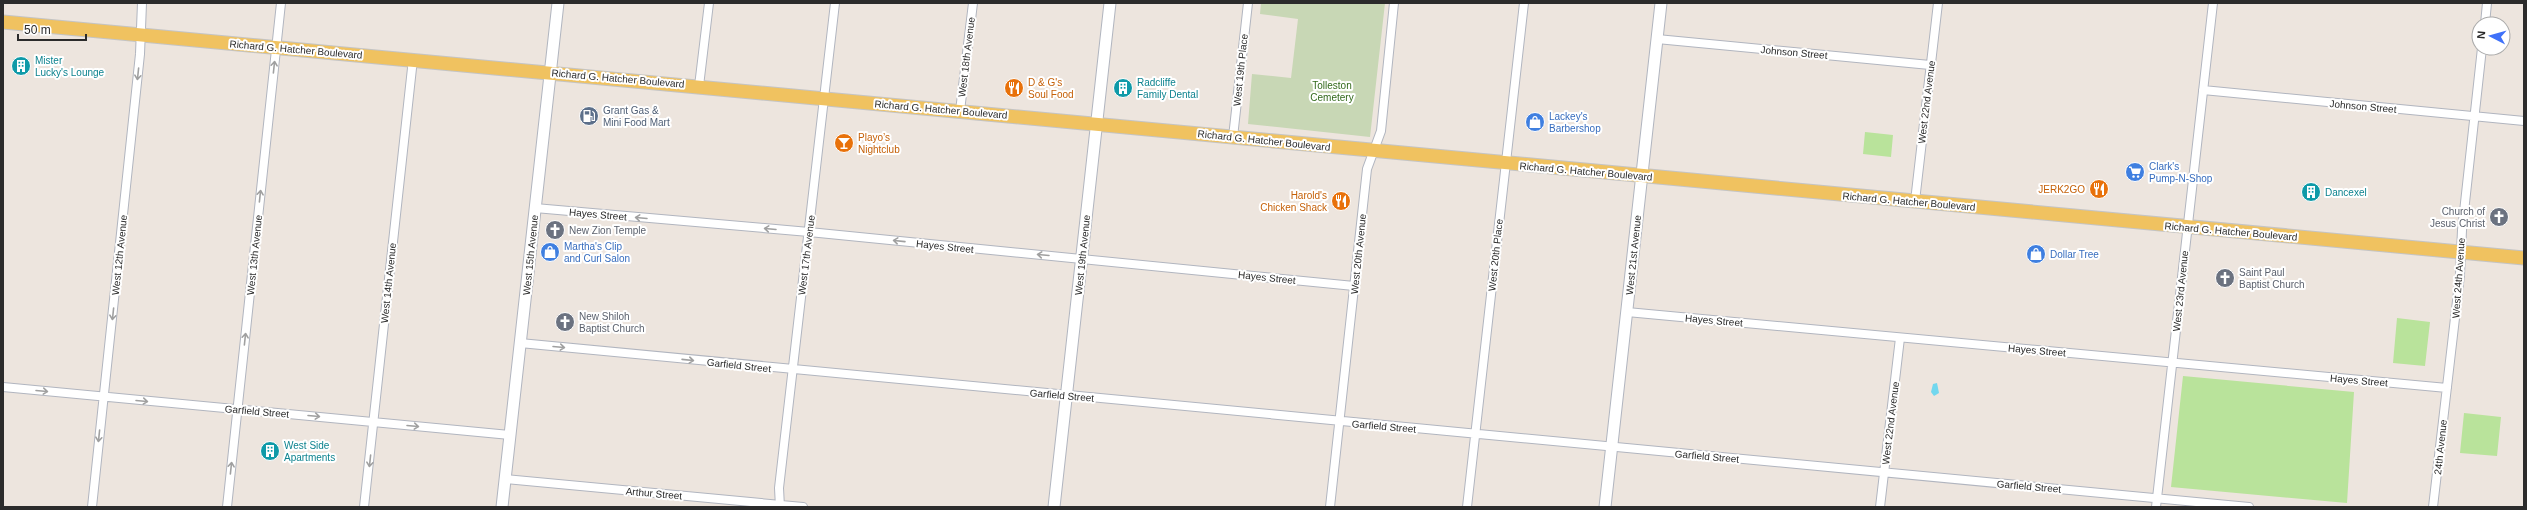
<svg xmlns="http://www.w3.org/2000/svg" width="2527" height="510" viewBox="0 0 2527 510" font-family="Arial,sans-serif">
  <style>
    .green { fill: #b9e39b }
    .cemetery { fill: #c8d7b5 }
    .water { fill: #72d7ee }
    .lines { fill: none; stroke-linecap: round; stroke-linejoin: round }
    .street-casing { stroke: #b1b5bf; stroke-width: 10 }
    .secondary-casing { stroke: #b1b5bf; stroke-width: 13 }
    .primary-casing { stroke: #c4c4c4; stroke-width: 15 }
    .street { stroke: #fff; stroke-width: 8 }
    .secondary { stroke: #fff; stroke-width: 11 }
    .primary { stroke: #f0c260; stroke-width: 13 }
    .oneway { stroke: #a0a0a0 }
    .labels { text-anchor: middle; stroke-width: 4; stroke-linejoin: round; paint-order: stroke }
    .street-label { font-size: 10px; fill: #2b2b2b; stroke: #fff }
    .culture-label { font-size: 10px; fill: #0d838f; stroke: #fff; text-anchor: start }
    .food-label { font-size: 10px; fill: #c56008; stroke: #fff; text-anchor: start }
    .park-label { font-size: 10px; fill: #32691b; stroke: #fff }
    .service-label { font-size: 10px; fill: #4e5e75; stroke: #fff; text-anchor: start }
    .shop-label { font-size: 10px; fill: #366cbe; stroke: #fff; text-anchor: start }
    .worship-label { font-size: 10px; fill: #5b616d; stroke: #fff; text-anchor: start }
  </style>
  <rect width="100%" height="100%" fill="#ede5de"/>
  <path class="green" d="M1865,132L1893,135L1891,157L1863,154Z
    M2397,318L2430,322L2425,366L2393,363Z
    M2183,376L2354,392L2347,503L2171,487Z
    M2464,413L2501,417L2497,456L2460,453Z"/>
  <path class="cemetery" d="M1261,3H1385L1370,137L1248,124L1252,74L1291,78L1298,19L1260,14Z"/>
  <path class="water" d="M1937,383L1939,393L1934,396L1931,392L1933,384Z"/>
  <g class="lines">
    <defs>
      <path id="street" d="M2485,24L2487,3
        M1657,39L1930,65
        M699,86L709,3
        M2203,90L2524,121
        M960,111L973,3
        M1233,137L1248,3
        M1915,201L1938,3
        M535,208L809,232L1354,286
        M1627,312L2447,388
        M520,343L2249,507
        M3,387L510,435
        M505,479L803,507
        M92,507L140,54L142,3
        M227,507L281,3
        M364,507L413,59
        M780,507L779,488L835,3
        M1330,507L1367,169L1381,131L1394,3
        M1467,507L1524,3
        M1880,507L1900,338
        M2156,507L2213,3
        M2433,507L2460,275L2462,230L2482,48"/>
      <path id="secondary" d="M502,507L558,3
        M1054,507L1110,3
        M1605,507L1661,3"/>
      <path id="primary" d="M3,22L2524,258"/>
    </defs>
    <use href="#street" class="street-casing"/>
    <use href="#secondary" class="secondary-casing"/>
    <use href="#primary" class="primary-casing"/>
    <use href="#street" class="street"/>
    <use href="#secondary" class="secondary"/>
    <use href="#primary" class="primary"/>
  </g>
  <defs><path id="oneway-shaft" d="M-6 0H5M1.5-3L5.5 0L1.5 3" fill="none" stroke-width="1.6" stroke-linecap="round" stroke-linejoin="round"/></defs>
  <g class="oneway">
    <use href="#oneway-shaft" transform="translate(274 67) rotate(-84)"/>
    <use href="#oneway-shaft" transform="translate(138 74) rotate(96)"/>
    <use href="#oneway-shaft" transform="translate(260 196) rotate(-84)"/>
    <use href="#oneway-shaft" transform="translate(641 218) rotate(-175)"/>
    <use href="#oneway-shaft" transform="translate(770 229) rotate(-175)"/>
    <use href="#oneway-shaft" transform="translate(899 241) rotate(-174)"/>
    <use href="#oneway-shaft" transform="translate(1043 255) rotate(-175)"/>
    <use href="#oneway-shaft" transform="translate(113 314) rotate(96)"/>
    <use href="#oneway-shaft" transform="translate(245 339) rotate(-84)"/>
    <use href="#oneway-shaft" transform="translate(559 347) rotate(5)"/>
    <use href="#oneway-shaft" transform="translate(688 360) rotate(6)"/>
    <use href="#oneway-shaft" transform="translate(42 391) rotate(5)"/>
    <use href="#oneway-shaft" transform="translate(142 401) rotate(5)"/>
    <use href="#oneway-shaft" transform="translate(314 416) rotate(5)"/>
    <use href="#oneway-shaft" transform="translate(413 426) rotate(5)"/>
    <use href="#oneway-shaft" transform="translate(99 436) rotate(96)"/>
    <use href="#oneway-shaft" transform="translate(370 461) rotate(96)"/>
    <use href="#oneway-shaft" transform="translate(231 468) rotate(-84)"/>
  </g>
  <defs>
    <symbol id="building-disc" viewBox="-11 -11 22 22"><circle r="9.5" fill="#0f9aa8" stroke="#fff"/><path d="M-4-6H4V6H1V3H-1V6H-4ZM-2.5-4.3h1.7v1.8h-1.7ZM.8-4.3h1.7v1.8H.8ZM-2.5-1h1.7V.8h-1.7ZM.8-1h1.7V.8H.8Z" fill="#fff"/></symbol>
    <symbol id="restaurant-disc" viewBox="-11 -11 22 22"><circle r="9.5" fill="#e8710a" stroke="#fff"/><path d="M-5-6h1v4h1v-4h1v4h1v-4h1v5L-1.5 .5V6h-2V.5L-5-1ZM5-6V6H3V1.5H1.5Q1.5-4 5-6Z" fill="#fff"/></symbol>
    <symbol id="fuel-disc" viewBox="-11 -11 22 22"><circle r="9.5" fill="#5c6f8a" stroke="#fff"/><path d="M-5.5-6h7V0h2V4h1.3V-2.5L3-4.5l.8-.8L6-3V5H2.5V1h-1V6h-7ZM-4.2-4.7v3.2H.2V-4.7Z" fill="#fff"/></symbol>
    <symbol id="shop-disc" viewBox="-11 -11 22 22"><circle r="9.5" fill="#3f7fe0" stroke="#fff"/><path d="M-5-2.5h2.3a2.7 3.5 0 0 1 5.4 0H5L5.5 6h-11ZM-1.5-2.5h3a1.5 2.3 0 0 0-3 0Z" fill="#fff"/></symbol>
    <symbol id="bar-disc" viewBox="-11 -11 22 22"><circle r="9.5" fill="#e8710a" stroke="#fff"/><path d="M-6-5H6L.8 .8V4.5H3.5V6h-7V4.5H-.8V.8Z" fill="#fff"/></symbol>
    <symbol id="supermarket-disc" viewBox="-11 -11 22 22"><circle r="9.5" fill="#3f7fe0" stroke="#fff"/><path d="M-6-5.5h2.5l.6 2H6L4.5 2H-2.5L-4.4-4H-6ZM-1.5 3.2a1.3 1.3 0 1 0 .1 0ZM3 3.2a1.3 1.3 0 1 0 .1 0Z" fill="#fff"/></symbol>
    <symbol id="church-disc" viewBox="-11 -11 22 22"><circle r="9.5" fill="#6b7280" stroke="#fff"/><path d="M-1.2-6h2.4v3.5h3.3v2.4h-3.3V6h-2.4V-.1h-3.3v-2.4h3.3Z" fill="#fff"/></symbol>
  </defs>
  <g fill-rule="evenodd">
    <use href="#building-disc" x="10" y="55" width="22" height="22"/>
    <use href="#restaurant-disc" x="1003" y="77" width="22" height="22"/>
    <use href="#building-disc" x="1112" y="77" width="22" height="22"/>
    <use href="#fuel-disc" x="578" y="105" width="22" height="22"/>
    <use href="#shop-disc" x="1524" y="111" width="22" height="22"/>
    <use href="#bar-disc" x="833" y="132" width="22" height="22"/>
    <use href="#supermarket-disc" x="2124" y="161" width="22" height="22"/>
    <use href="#restaurant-disc" x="2088" y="178" width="22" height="22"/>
    <use href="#building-disc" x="2300" y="181" width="22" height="22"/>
    <use href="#restaurant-disc" x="1330" y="190" width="22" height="22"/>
    <use href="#church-disc" x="2488" y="206" width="22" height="22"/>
    <use href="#church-disc" x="544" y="219" width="22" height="22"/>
    <use href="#shop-disc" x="539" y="241" width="22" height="22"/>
    <use href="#shop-disc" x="2025" y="243" width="22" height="22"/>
    <use href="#church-disc" x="2214" y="267" width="22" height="22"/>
    <use href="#church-disc" x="554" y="311" width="22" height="22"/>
    <use href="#building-disc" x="259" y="440" width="22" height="22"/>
  </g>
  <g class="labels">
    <g class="street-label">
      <text transform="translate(296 49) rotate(5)" y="4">Richard G. Hatcher Boulevard</text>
      <text transform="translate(1794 52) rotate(5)" y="4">Johnson Street</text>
      <text transform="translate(966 57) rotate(-83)" y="4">West 18th Avenue</text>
      <text transform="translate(1240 70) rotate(-84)" y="4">West 19th Place</text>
      <text transform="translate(618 78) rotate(5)" y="4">Richard G. Hatcher Boulevard</text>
      <text transform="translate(1926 102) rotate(-83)" y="4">West 22nd Avenue</text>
      <text transform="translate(2363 106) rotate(5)" y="4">Johnson Street</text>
      <text transform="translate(941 109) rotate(5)" y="4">Richard G. Hatcher Boulevard</text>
      <text transform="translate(1264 140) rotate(6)" y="4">Richard G. Hatcher Boulevard</text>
      <text transform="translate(1586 171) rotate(5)" y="4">Richard G. Hatcher Boulevard</text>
      <text transform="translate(1909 201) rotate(5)" y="4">Richard G. Hatcher Boulevard</text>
      <text transform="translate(598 214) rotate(5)" y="4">Hayes Street</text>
      <text transform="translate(2231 231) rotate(5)" y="4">Richard G. Hatcher Boulevard</text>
      <text transform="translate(945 246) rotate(6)" y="4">Hayes Street</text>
      <text transform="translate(1358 254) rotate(-84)" y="4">West 20th Avenue</text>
      <text transform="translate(119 255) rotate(-84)" y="4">West 12th Avenue</text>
      <text transform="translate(254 255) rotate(-84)" y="4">West 13th Avenue</text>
      <text transform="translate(530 255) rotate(-84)" y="4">West 15th Avenue</text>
      <text transform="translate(806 255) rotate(-83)" y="4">West 17th Avenue</text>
      <text transform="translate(1082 255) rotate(-84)" y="4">West 19th Avenue</text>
      <text transform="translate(1495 255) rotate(-84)" y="4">West 20th Place</text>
      <text transform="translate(1633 255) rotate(-84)" y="4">West 21st Avenue</text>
      <text transform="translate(1267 277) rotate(6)" y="4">Hayes Street</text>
      <text transform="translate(2458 278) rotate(-86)" y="4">West 24th Avenue</text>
      <text transform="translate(388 283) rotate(-84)" y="4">West 14th Avenue</text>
      <text transform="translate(2180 291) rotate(-84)" y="4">West 23rd Avenue</text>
      <text transform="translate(1714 320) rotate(5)" y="4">Hayes Street</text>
      <text transform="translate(2037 350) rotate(5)" y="4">Hayes Street</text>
      <text transform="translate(739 365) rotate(6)" y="4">Garfield Street</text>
      <text transform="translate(2359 380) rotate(5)" y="4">Hayes Street</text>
      <text transform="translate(1062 395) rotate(5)" y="4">Garfield Street</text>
      <text transform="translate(257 411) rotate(5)" y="4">Garfield Street</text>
      <text transform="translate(1890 423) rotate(-83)" y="4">West 22nd Avenue</text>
      <text transform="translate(1384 426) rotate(5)" y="4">Garfield Street</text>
      <text transform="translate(2440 447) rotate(-84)" y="4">24th Avenue</text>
      <text transform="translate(1707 456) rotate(5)" y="4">Garfield Street</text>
      <text transform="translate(2029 486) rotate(5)" y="4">Garfield Street</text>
      <text transform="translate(654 493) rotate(5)" y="4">Arthur Street</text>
    </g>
    <g class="culture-label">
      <text x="35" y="64">Mister<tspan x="35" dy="12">Lucky's Lounge</tspan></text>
      <text x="1137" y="86">Radcliffe<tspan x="1137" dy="12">Family Dental</tspan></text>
      <text x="2325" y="196">Dancexel</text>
      <text x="284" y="449">West Side<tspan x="284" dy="12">Apartments</tspan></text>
    </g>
    <g class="food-label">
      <text x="1028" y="86">D &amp; G's<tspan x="1028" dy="12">Soul Food</tspan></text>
      <text x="858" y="141">Playo’s<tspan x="858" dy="12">Nightclub</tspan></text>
      <text x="2085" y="193" text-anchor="end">JERK2GO</text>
      <text x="1327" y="199" text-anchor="end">Harold's<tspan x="1327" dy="12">Chicken Shack</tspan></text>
    </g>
    <g class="park-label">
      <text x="1332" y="89">Tolleston<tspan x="1332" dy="12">Cemetery</tspan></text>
    </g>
    <g class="service-label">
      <text x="603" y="114">Grant Gas &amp;<tspan x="603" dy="12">Mini Food Mart</tspan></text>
    </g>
    <g class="shop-label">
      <text x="1549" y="120">Lackey's<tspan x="1549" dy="12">Barbershop</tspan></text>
      <text x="2149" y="170">Clark's<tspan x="2149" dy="12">Pump-N-Shop</tspan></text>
      <text x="564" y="250">Martha's Clip<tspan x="564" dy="12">and Curl Salon</tspan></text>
      <text x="2050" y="258">Dollar Tree</text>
    </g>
    <g class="worship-label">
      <text x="2485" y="215" text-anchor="end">Church of<tspan x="2485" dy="12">Jesus Christ</tspan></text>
      <text x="569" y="234">New Zion Temple</text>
      <text x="2239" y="276">Saint Paul<tspan x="2239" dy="12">Baptist Church</tspan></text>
      <text x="579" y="320">New Shiloh<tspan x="579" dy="12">Baptist Church</tspan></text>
    </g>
  </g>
  <rect width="2527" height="510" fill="none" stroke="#2b2b2b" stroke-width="8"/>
  <g transform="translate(2491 36) rotate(276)"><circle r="19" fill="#ffffff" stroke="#aaaaaa"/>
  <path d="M0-3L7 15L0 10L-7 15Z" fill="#3f71f9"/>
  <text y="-6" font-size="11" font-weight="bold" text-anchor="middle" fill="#2b2b2b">N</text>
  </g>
  <path d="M18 34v6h68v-6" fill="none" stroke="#2b2b2b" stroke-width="2"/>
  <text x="24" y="34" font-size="12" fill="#2b2b2b" stroke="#ffffff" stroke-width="3" paint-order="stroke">50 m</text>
</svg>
